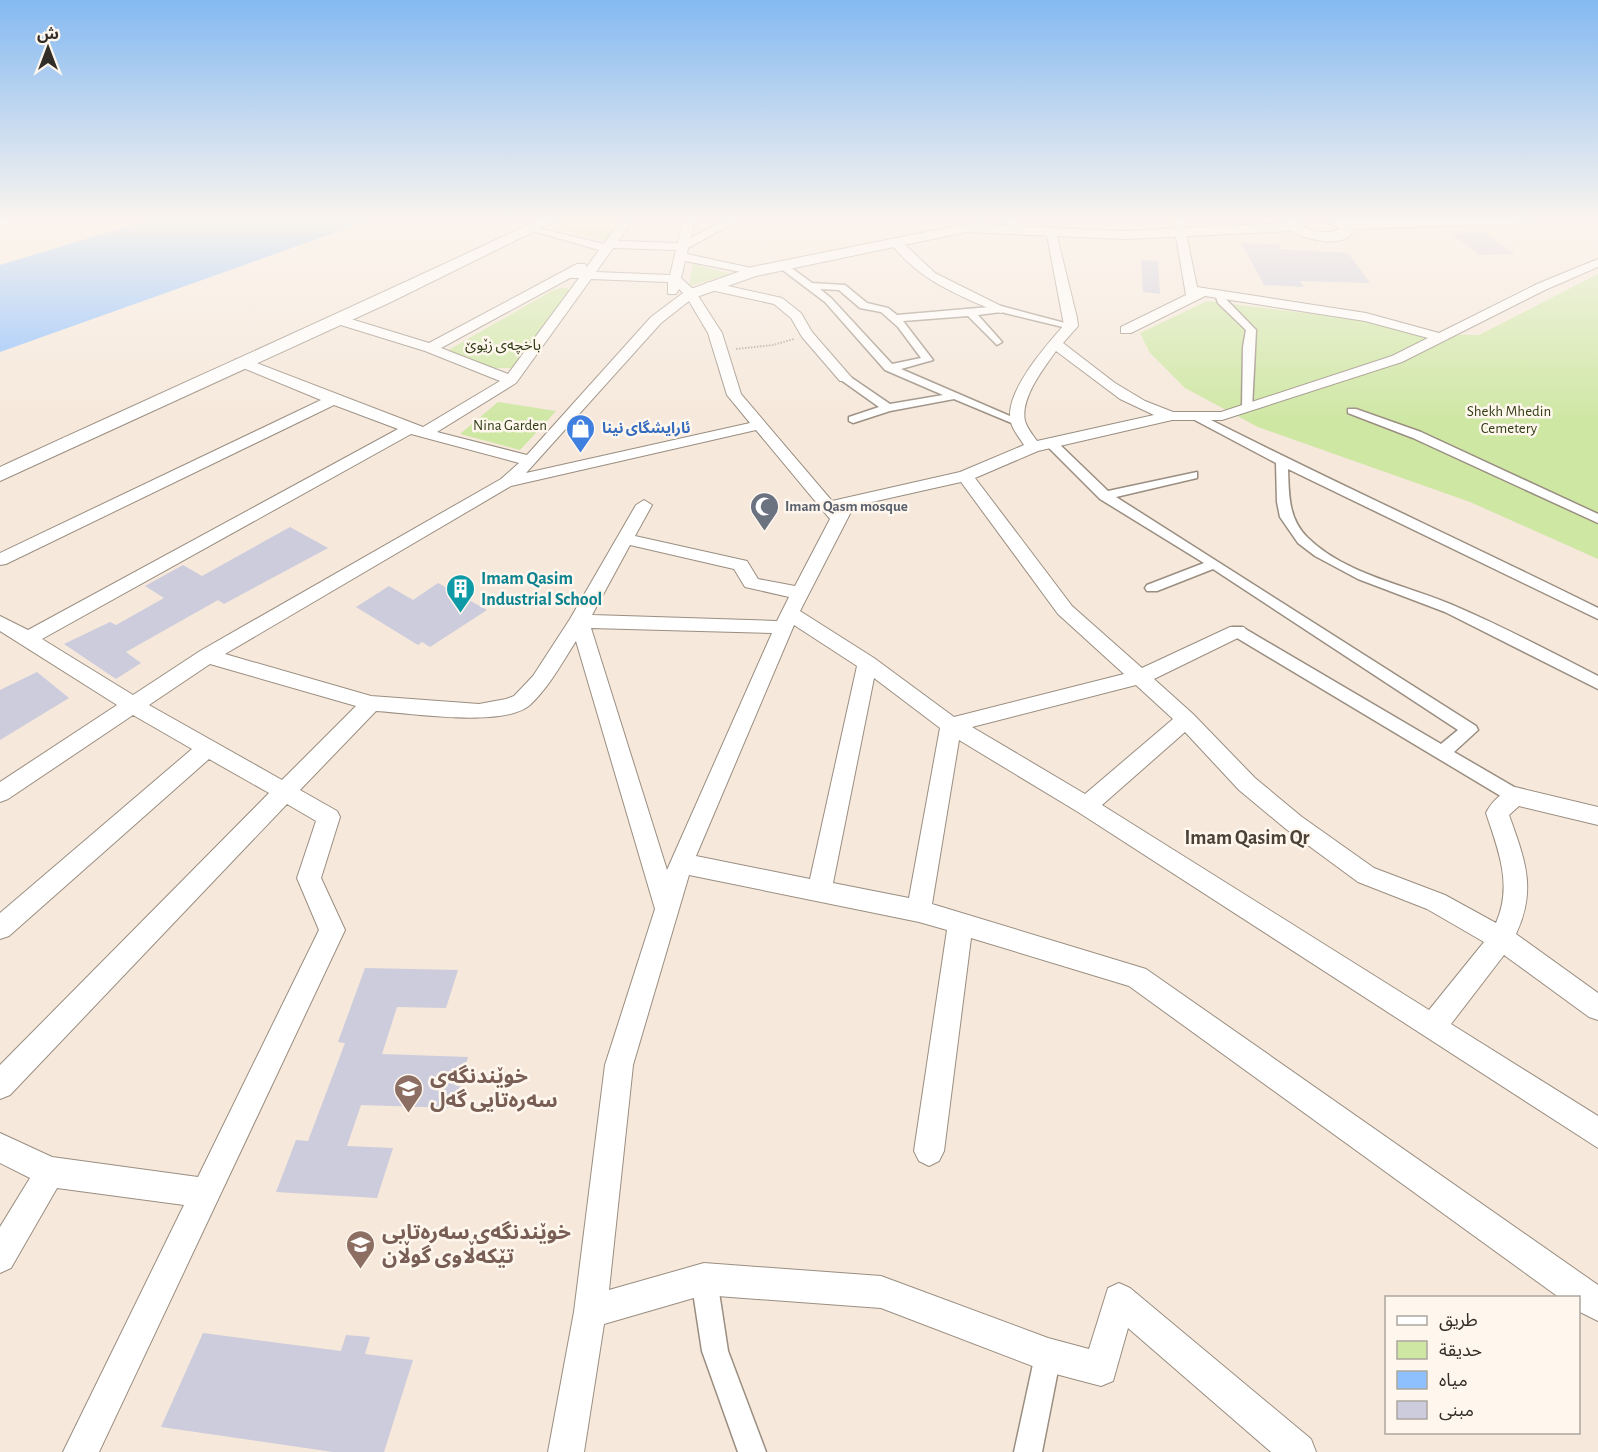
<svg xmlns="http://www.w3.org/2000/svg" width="1598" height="1452" viewBox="0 0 1598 1452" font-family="'Alegreya Sans','Noto Sans Arabic',sans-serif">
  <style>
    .green { fill: #cee7a3 }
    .water { fill: #8fc0fe }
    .building { fill: #ccd }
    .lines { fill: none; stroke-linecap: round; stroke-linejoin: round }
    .pedestrian-casing { stroke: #9a8e81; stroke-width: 3 }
    .minor-casing { stroke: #9a8e81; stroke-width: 2 }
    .tertiary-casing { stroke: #9a8e81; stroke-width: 2 }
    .primary-casing { stroke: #9a8e81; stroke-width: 2 }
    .path { stroke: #ada398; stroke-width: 2; stroke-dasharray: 1.5 1.5; stroke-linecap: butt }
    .pedestrian { fill: #fff; fill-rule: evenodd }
    .minor { fill: #fff; fill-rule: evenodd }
    .tertiary { fill: #fff; fill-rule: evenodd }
    .primary { fill: #fff; fill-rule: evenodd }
    .labels { text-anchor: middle; stroke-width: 5; stroke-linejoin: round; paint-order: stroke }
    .far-park-label { font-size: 15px; fill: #313d15; stroke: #fff7ee }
    .far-shop-label { font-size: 15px; font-weight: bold; fill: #366cbe; stroke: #fff7ee; text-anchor: start }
    .far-worship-label { font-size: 15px; font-weight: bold; fill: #5b616d; stroke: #fff7ee; text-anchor: start }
    .culture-label { font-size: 18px; font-weight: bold; fill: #0d838f; stroke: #fff7ee; text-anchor: start }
    .neighbourhood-label { font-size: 20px; font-weight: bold; fill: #4c4136; stroke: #fff7ee }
    .near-education-label { font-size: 21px; font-weight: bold; fill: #785e54; stroke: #fff7ee; text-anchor: start }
  </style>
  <rect width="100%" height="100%" fill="#f6e8db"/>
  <path class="green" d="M565,219H622L607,240L548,227Z
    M693,264L731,274L689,286Z
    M1598,274V559L1470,502L1258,427L1185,388L1150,353L1140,333L1207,301L1354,319L1419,334L1479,335Z
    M565,288L572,290L513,368H494L445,352L555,289Z
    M498,402L556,411L520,450L460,434Z"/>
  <path class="water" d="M152,219H373L0,352V265Z"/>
  <path class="building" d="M1485,232L1515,254L1479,255L1450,233Z
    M1241,243L1278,244L1281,249L1348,253L1370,283L1300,281L1304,287L1264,285Z
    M1141,260L1158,261L1160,294L1143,292Z
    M290,527L328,548L224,604L218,600L126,652L141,663L116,679L64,644L110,622L116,625L164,598L145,586L183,565L202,576Z
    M438,583L487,610L430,647L422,642L418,645L356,607L389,586L413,600Z
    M37,672L69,698L0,740V690Z
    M365,968L458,970L446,1008L397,1007L382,1054L468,1057L454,1108L361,1105L347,1146L393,1148L377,1198L276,1192L296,1140L308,1141L345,1043L338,1042Z
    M203,1333L341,1351L346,1335L370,1337L365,1354L413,1360L384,1452H333L161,1427Z"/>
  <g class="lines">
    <defs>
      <path id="pedestrian" d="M780,264H786L812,283L845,285L867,303L888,308L897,315L1001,306L1076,326L1071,329L1001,312L978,315L1002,342L997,345L968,316L903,321L933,360L901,369L1024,422L1014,424L954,399L890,411L853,423L849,421V417L879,407L841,380V376H849L890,404L943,395L885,370L825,302L780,268ZM820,289L839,290L860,308L881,312L898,327L921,358L892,364L831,298Z
        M1215,294H1221L1256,330L1252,409L1242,407L1243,347L1246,330L1218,303Z
        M1348,409H1356L1421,432L1598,514V523L1413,438L1348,413Z
        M1191,414H1199C1331,481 1465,542 1598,608V619L1288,469C1289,494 1288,518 1307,537C1345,575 1407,585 1455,606C1504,627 1551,652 1598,676V689L1445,612L1358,579L1315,556L1298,543L1280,517L1277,502L1276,463L1191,418Z
        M1051,439L1055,440L1108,491L1197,472V478L1116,497L1476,726L1478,730L1454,752L1521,791L1524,796L1521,801H1509L1232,635L1229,631L1232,627H1242L1441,744L1458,730L1213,569L1157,591H1147L1145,588L1147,585L1204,563L1100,499L1047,446L1045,443Z
        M704,1266L713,1270L717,1279L728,1351L766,1452H738L702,1351L691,1279L695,1270Z
        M1048,1342L1057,1346L1061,1355L1042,1452H1014L1035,1355L1039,1346Z"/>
      <path id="minor" d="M622,219H633L618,241L678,243L684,219H695L691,238L727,219H741L688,248L687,254L756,269V275L685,261L681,278L695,291L722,333L741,394L832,501L960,472L1024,445C1019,437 1010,427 1010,416C1009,387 1046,346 1064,325L1046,230L1056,232L1077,318L1078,326L1063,343L1115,383L1145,401L1173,412H1221L1392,356L1428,338L1365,321L1205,296L1131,333H1121V327L1186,295L1173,219H1183L1197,287L1366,313L1439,333L1537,284L1598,259V267L1545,290L1402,362L1222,420H1172L1038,451L975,478L1072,606L1142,668L1230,627H1244L1247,631L1244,635L1154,679L1193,714L1255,778L1302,817L1374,868L1445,895L1496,923C1513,885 1498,849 1486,813C1491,802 1503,791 1515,787L1598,807V825L1519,806L1509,815C1525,860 1537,889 1516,934L1598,993V1020L1589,1017L1504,955L1451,1024L1598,1116V1148L1078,812L959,740L932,904L1146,969L1598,1285V1321L1578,1311V1298H1560L1129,986L971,938L944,1151L939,1161L929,1166L919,1161L914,1151L947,930L919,922L689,875L633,1065L609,1290L704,1263L881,1276L1048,1338L1089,1349L1108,1288L1119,1283L1130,1288L1311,1439L1316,1452H1271L1128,1328L1113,1381L1101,1386L1048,1372L881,1308L704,1295L604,1324L584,1452H548L574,1312L605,1065L655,909L576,641C562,663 549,687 530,705C503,728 411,713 376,711L300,790L337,811L340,817L321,878L345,930L99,1452H63L184,1205L57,1188L11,1268L0,1273V1227L30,1178L0,1163V1133L52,1157L198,1177L319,930L297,878L316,821L287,804L10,1095L0,1099V1065L269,793L209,759L9,936L0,939V913L192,749L133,715L8,799L0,802V782L117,705L0,631V616L28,630L398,429L334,405L6,564L0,565V553L321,400L236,365V359H246L423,427L500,381L425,351L331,322V316H341L429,343L577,264H585L587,267L584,271L599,250L529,230V226L604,244ZM613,248L676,250L670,275L596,272ZM570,278H579L508,374L441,348ZM591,279L668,282V294H676L679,289L683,293L651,317L527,455L437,432L516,383ZM689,301L708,333L727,395L750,423L526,473L661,323ZM1056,351L1120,399L1154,415L1037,441C1033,435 1027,428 1025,421C1020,398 1044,368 1056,351ZM756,430L830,519L795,586L758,579L747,561L635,536L652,505L644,500L636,505L570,619L533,676L514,696L506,699L479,704L371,696L225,654L511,486ZM411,434L519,463L501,479L200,651L133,695L42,639ZM961,482L1058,614L1124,674L954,717L874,658L800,611L854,506ZM630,545L734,569L745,587L789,597L777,621L592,615ZM794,625L857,666L810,879L696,856ZM591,628L772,633L667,870ZM210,664L356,706L282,780L149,705ZM874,678L940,728L909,898L833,883ZM1136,685L1173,719L1085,794L972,727ZM1185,732L1239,790L1286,829L1358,882L1427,909L1484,942L1429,1010L1102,805Z
        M1011,219L1030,229L1032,231L1022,233L998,220Z
        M892,240H900L935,273L1007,309L1001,313L997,312C956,294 917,279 890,242Z
        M710,282L782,298L801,313L812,332L852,378L850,381H840L802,337L791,318L774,304L706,289V283Z"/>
      <path id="tertiary" d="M540,219H559L391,302L0,481V467C180,384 361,304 540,219Z
        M1286,219H1300L1299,223C1311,232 1326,235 1340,229L1332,224L1331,219H1539L1532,223L1354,229C1346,250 1306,240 1292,231L1125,239L966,232L756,276L691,299L683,294L685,291L752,267L981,221L988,225L1125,231L1285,223Z
        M1587,219H1598V225Z"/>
      <path id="primary" d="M0,219H19L0,228Z"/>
    </defs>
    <use href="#pedestrian" class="pedestrian-casing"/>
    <use href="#minor" class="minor-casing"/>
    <use href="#tertiary" class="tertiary-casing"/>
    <use href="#primary" class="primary-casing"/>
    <path class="path" d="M736,349L773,345L794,339"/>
    <use href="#pedestrian" class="pedestrian"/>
    <use href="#minor" class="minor"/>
    <use href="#tertiary" class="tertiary"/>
    <use href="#primary" class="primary"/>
  </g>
  <linearGradient id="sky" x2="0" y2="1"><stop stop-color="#84b9f1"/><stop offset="0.52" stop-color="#fbf5ef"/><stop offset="1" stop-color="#fbf5ef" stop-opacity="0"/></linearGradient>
  <rect width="1598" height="423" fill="url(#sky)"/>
  <defs>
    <symbol id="shop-pin" viewBox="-11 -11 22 30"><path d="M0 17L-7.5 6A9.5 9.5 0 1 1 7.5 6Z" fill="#3f7fe0" stroke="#fff7ee"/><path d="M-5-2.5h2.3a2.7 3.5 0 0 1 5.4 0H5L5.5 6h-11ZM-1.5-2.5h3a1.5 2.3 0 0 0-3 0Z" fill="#fff"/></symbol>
    <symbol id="mosque-pin" viewBox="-11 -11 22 30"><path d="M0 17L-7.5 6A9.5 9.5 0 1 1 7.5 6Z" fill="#6b7280" stroke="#fff7ee"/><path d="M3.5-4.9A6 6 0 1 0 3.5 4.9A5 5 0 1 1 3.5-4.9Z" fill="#fff"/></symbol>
    <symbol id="building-pin" viewBox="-11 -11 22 30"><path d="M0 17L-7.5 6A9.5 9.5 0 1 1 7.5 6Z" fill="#0f9aa8" stroke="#fff7ee"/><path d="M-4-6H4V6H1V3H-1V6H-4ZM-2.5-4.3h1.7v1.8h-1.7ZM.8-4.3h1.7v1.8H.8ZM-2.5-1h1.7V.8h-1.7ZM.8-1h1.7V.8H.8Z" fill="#fff"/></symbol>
    <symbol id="school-pin" viewBox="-11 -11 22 30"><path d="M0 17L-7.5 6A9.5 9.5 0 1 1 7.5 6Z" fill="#8d6e63" stroke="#fff7ee"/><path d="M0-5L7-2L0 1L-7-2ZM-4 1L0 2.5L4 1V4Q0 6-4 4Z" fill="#fff"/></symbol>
  </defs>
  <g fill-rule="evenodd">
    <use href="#shop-pin" x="564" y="412" width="33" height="45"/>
    <use href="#mosque-pin" x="748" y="490" width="33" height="45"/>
    <use href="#building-pin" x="444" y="572" width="33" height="45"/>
    <use href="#school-pin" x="392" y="1072" width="33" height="45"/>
    <use href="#school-pin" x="344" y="1228" width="33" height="45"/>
  </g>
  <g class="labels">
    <g class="far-park-label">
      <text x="503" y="350">باخچەی زێوێ</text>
      <text x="1509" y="416">Shekh Mhedin<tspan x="1509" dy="17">Cemetery</tspan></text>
      <text x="510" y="430">Nina Garden</text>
    </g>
    <g class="far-shop-label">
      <text x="602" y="433">ئارایشگای نینا</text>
    </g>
    <g class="far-worship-label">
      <text x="785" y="511">Imam Qasm mosque</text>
    </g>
    <g class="culture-label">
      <text x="481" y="584">Imam Qasim<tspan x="481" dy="21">Industrial School</tspan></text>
    </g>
    <g class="neighbourhood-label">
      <text x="1247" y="844">Imam Qasim Qr</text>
    </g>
    <g class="near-education-label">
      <text x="430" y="1083">خوێندنگەی<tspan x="430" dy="24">سەرەتایی گەل</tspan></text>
      <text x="382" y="1239">خوێندنگەی سەرەتایی<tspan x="382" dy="24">تێکەڵاوی گوڵان</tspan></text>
    </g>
  </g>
  <rect x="1385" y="1296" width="195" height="138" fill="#fff7ee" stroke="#ada69e" stroke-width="1.5"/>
  <rect x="1397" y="1316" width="30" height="9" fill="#ffffff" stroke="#ada69e" stroke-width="1.5"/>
  <text x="1439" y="1326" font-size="18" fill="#322d27">طريق</text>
  <rect x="1397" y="1341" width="30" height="18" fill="#cee7a3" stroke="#ada69e" stroke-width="1.5"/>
  <text x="1439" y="1356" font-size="18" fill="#322d27">حديقة</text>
  <rect x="1397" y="1371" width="30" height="18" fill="#8fc0fe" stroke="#ada69e" stroke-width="1.5"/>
  <text x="1439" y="1386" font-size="18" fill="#322d27">مياه</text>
  <rect x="1397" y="1401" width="30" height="18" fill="#ccccdd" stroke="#ada69e" stroke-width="1.5"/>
  <text x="1439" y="1416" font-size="18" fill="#322d27">مبنى</text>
  <g transform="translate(48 48)" stroke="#fff7ee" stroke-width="4.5" paint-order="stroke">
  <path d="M0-4.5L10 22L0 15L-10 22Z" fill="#322d27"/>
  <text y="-9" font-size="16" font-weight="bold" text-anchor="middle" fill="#322d27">ش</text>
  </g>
</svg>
